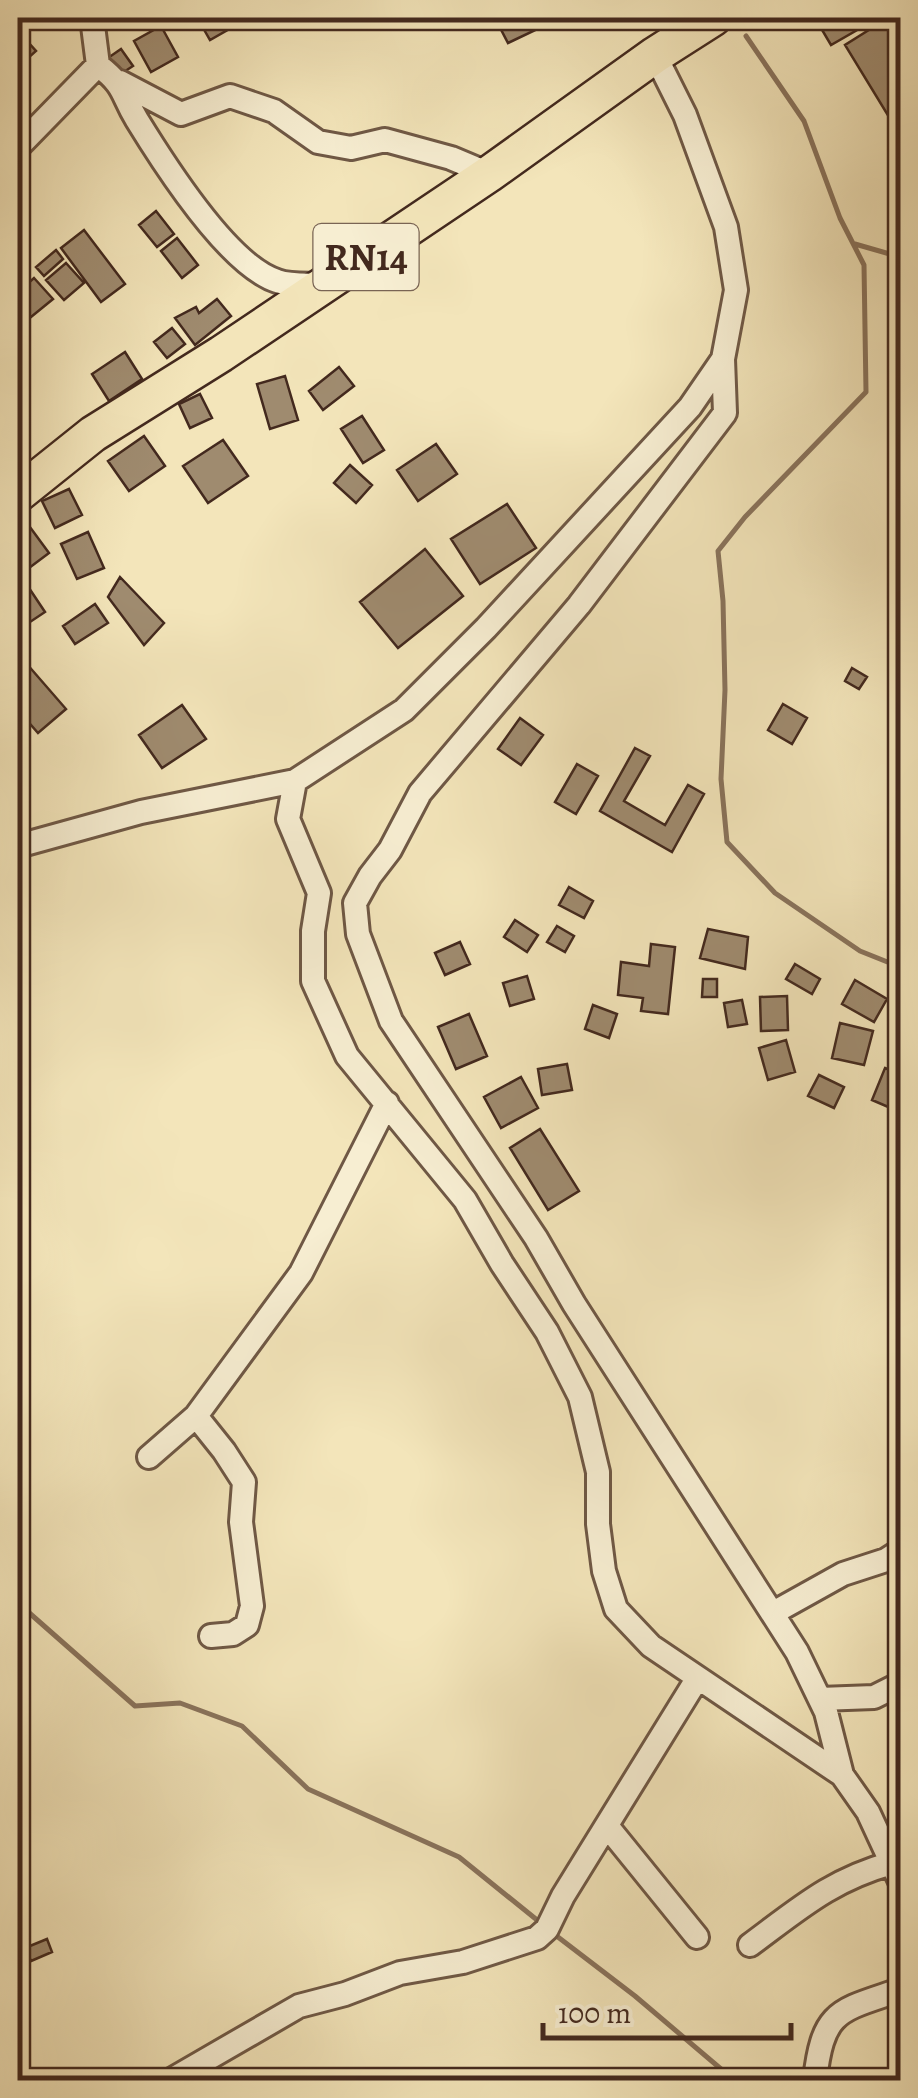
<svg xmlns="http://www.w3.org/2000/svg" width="918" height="2098" viewBox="0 0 918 2098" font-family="Alegreya,serif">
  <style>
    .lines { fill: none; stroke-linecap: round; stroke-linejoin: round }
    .stream { stroke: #89735c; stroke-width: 5 }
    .building { fill: #9f8b6f; stroke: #43291e; stroke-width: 2.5 }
    .minor-casing { stroke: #6f5845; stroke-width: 28 }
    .highway-casing { stroke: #43291e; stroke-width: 40 }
    .minor { stroke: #f7eed2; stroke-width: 22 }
    .highway { stroke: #f3e5ba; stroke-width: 35 }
    .labels { text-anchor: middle; stroke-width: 9; stroke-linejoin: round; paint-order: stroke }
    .shield { fill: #f7eed2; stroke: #796454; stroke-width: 2.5 }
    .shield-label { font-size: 38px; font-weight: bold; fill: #43291e }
  </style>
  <rect width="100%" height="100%" fill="#f3e5ba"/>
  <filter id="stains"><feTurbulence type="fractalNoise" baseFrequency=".002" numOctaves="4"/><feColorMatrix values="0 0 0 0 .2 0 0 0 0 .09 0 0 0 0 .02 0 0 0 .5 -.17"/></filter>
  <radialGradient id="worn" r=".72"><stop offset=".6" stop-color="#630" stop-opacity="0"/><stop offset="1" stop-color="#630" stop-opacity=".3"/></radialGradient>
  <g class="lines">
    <path class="stream" d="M746,36L804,121L840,218L864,265L866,392L745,517L718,551L723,601L725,690L721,779L727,842L775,893L860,951L900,967
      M855,244L900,257
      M18,1603L135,1706L180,1703L242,1726L308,1789L459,1857L542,1924
      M554,1934L635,1996L734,2080"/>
  </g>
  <path class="building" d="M234,18L238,24L210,40L198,19Z
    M495,18H542L546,25L508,43Z
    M815,18H878L831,45Z
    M888,18H900V135L845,45Z
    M161,26L178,57L151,72L134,41Z
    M18,31L36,51L18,67Z
    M121,49L133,66L116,77L105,60Z
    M156,211L174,234L157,247L139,225Z
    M84,230L125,284L101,302L61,248Z
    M177,238L198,265L182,278L161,251Z
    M56,250L63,259L44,276L36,267Z
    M66,263L84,283L64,300L46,280Z
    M34,278L53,299L31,317L18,302V292Z
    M217,299L231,316L195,345L175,318L196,307L199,313Z
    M172,328L185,344L167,358L154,342Z
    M125,352L142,379L109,401L92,374Z
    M339,367L354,386L323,410L309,391Z
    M285,376L298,420L270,429L257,384Z
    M200,394L212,418L190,428L179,404Z
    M362,416L384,450L363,463L341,429Z
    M144,436L165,466L129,491L108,461Z
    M223,440L248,476L208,503L183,466Z
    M436,444L457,474L418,501L397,470Z
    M350,465L372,485L356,503L334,483Z
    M69,489L82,515L55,528L42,501Z
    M507,504L536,548L480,584L451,539Z
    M24,519L49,553L29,568L18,553V524Z
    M88,532L104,568L77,579L61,544Z
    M425,549L463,596L398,648L360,602Z
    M120,577L164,623L144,645L108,597Z
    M25,582L45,612L18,630V587Z
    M95,604L108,623L75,644L63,626Z
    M26,663L66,709L38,733L18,710V670Z
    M852,668L867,677L859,689L845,681Z
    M783,704L807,718L792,744L768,730Z
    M182,705L206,739L162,768L139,735Z
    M520,718L543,735L521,765L498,749Z
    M635,748L650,756L624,801L665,825L688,785L704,794L672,852L600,811Z
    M577,764L598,776L576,814L555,802Z
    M569,887L593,901L584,918L559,905Z
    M515,920L538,935L527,952L504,937Z
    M557,926L574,936L565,952L547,942Z
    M708,929L748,937L745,969L700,958Z
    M460,942L470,964L445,975L435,953Z
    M651,944L675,947L668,1014L641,1011L643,998L618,995L621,962L649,966Z
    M795,964L820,979L812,994L786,979Z
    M527,976L534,999L510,1006L503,983Z
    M703,979H717V997H702Z
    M855,980L887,999L874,1022L842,1004Z
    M787,996L788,1030L761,1031L760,997Z
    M742,1000L747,1024L728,1027L724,1003Z
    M593,1005L617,1014L609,1038L585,1029Z
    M469,1014L487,1056L456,1069L438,1027Z
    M840,1023L873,1031L864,1065L832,1058Z
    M786,1040L795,1072L768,1080L759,1048Z
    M567,1064L572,1090L542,1095L538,1069Z
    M885,1068L900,1074V1112L872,1100Z
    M819,1075L844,1087L834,1108L808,1096Z
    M521,1077L538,1108L501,1128L484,1097Z
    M540,1129L579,1191L548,1210L510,1148Z
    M47,1939L52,1952L31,1961L25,1948Z"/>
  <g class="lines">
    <defs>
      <path id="minor" d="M92,18L98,65C127,88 120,92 137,120C164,164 228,265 277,281C290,286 309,284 323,285
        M655,55L685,115L726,227L736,290L723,359L690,407L486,628L404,710L295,781L288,819L319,893L313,931V981L347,1056L465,1200L502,1264L547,1332L580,1397L598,1472V1524L604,1571L616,1609L651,1646L842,1775L868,1812L900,1881
        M120,82L181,114L230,96L274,111L318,142L351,148L385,140L451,158L489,174
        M18,147L98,65
        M723,359L725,413L579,605L420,793L390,850L370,876L355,903L358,934L391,1021L536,1238L574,1304L797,1652L826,1712L842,1775
        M18,846L141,812L295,781
        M196,1416L224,1451L244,1482L241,1522L252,1606L247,1625L233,1634L211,1636
        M149,1457L196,1416L301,1273L387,1103
        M773,1613L843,1574L886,1560L900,1551
        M820,1699L874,1697L900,1684
        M607,1826L697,1937
        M750,1945C800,1908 831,1880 892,1863
        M171,2080L299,2006L345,1994L400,1973L463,1962L537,1938L547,1929L563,1896L697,1679
        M815,2080C823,2009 839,2011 900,1990"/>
      <path id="highway" d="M18,494L93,434L221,354L489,174L655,55L713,18"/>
    </defs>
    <use href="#minor" class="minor-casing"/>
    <use href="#highway" class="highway-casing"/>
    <use href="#minor" class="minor"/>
    <use href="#highway" class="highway"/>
  </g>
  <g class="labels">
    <rect class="shield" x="313.5" y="224" width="105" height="66" rx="8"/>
    <g class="shield-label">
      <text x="366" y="270">RN14</text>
    </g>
  </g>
  <rect width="918" height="2098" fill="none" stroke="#f3e5ba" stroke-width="60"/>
  <rect x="20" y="20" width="878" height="2058" fill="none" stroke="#43291e" stroke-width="5"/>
  <rect x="30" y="30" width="858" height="2038" fill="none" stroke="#43291e" stroke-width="2.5"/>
  <path d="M543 2023v15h248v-15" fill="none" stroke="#43291e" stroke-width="5"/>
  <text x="558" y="2023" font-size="30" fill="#43291e" stroke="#f7eed2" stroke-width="8" paint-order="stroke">100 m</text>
  <rect width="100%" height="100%" filter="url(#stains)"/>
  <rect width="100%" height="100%" fill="url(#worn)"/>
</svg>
